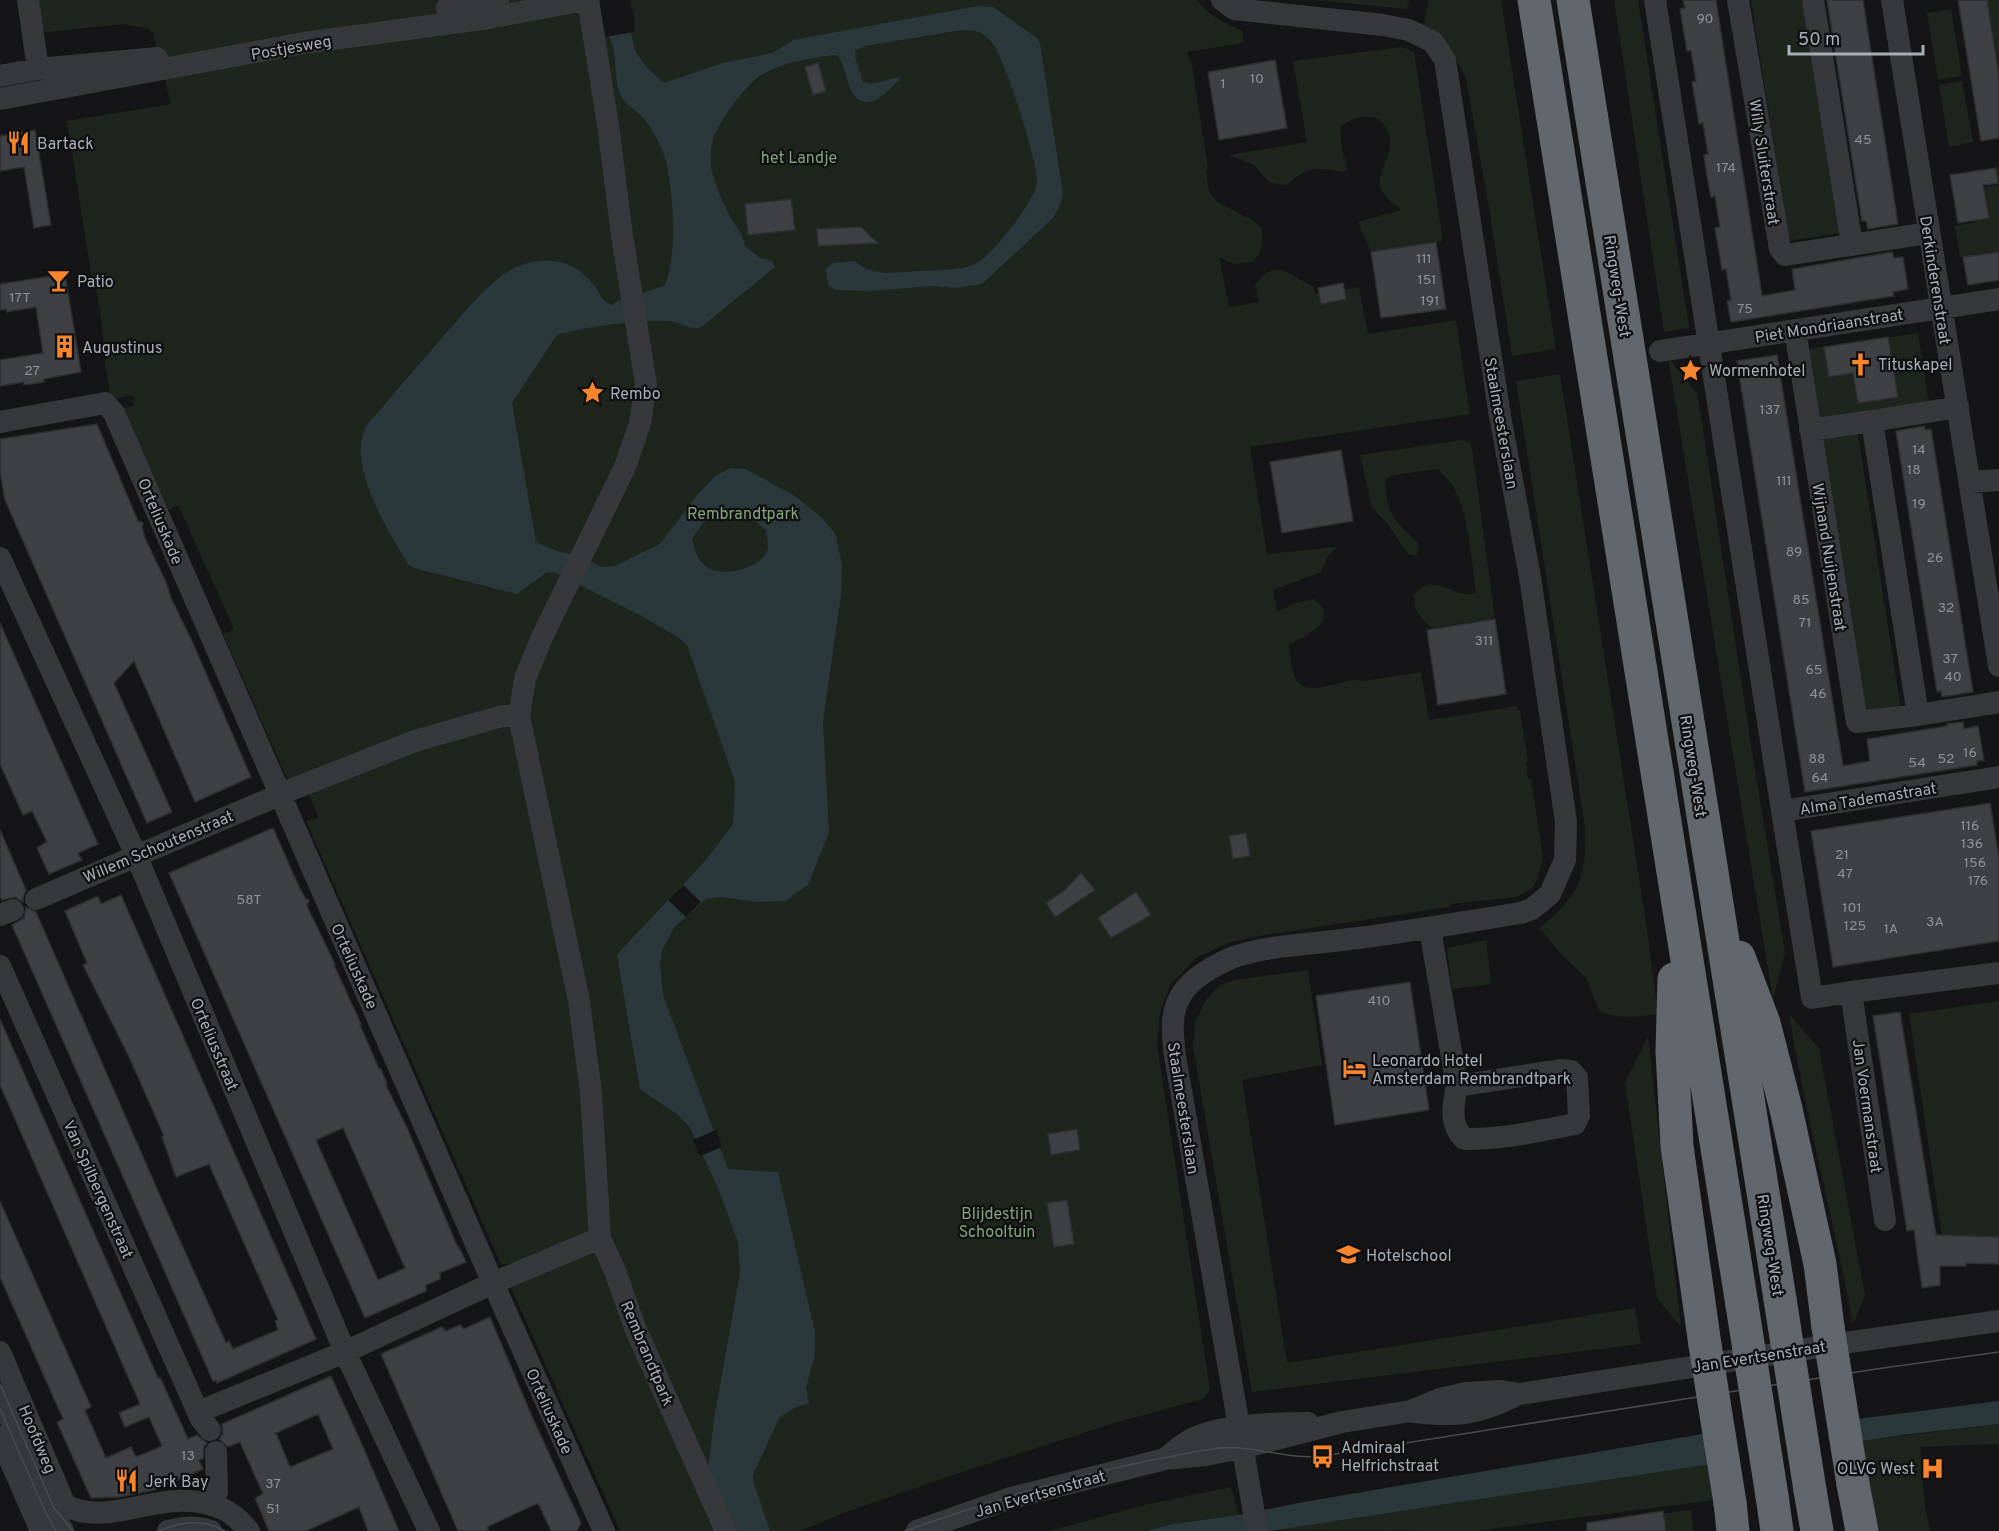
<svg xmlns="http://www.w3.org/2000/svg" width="1999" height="1531" viewBox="0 0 1999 1531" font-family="Overpass,sans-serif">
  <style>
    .green { fill: #1d251d }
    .water { fill: #2a373b; fill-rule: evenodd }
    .pier { fill: #151517 }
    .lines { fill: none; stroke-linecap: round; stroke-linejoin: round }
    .canal { stroke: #2a373b; stroke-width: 18 }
    .building { fill: #3f4044; stroke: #2f2f33; stroke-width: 1.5; fill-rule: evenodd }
    .minor { stroke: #36383c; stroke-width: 22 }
    .highway { stroke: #61676d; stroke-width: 33 }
    .tram { stroke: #484c51; stroke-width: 1.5 }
    .highway-bridge { stroke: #61676d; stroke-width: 33 }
    .labels { text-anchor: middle; stroke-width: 4.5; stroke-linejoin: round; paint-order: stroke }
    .number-label { font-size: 14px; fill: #8c939a }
    .street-label { font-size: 16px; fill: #a6afb7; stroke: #101012 }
    .poi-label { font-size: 16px; fill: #a6afb7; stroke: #101012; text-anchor: start }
    .park-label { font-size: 16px; fill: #83a37c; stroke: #101012 }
  </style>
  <rect width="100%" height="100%" fill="#151517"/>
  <path class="green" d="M33,0H1197C1210,17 1224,24 1243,31V43L1187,52L1189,59L1191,60L1208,168L1206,173L1209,191L1216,201L1252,220L1262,228C1263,242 1262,252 1253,262L1233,264L1219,257L1229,307L1259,302L1255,286C1275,255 1288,275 1313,286L1316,294L1359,287L1368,334L1456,320L1470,414L1250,447L1267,554L1337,547L1329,555L1321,572L1273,590L1277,612L1298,602L1314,599C1341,620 1307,636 1289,644C1292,674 1292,696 1331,685C1343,682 1351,678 1363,681L1421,672L1429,720L1517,706L1518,711H1520L1528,762L1526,763L1528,779H1531L1543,857L1538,877L1532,889L1516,897L1451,904L1449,907L1258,936L1228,943L1196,958L1170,985L1160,1014L1157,1045L1210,1390L1203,1399L1114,1423L956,1474L846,1512L800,1531H620L507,1279L514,1263L501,1265L306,821L319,818L305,787L293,792L223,634L234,629L178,505L169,510L123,408L134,406L132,401L135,400L133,395L111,399C109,384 105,368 104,352C102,326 100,298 91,273L67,121L171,104L153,33L148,29L124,24L38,33Z
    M1313,0H1409L1407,9Z
    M1429,0H1501L1556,349L1512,356L1490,214L1466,78L1456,59L1422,31Z
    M1614,0H1638L1689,328L1664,332Z
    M1751,0H1803L1840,233L1789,241Z
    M1983,0H1999V104Z
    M1951,9L1962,76L1938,80L1927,13Z
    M1401,47L1414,52L1443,241L1371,252L1358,222L1401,210C1392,202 1383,197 1380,185C1377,170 1395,155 1389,135C1383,110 1356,114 1340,127L1342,150L1348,169L1343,172C1315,167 1309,165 1287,185L1270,183L1254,165L1229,155L1307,142L1293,61Z
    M1962,81L1973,142L1949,147L1939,85Z
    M1999,162V251L1960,257L1955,226L1977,222L1973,188L1998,185L1997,172Z
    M1918,333L1929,404L1855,415L1901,710L1864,716L1808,349Z
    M1668,357L1697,393L1700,410L1753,758L1785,953L1773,999Z
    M1560,374L1647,929L1658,1014C1637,1017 1620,1019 1600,1012L1586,978L1563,956L1540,929L1536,931C1577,897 1587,882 1585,827L1516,381Z
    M1462,440L1470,442L1472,449L1495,618L1432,628C1420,618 1414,611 1414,595C1417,592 1421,587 1425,586C1441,579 1457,599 1476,593C1472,563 1468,507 1451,483C1447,478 1442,474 1438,469L1394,475L1385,479C1386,514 1394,521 1419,544L1416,556L1408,554L1387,523L1372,508L1360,455Z
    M1486,940L1491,984L1452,989L1447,948Z
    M1308,970L1322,1065L1242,1080L1287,1363L1635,1308L1641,1344L1252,1392L1193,1046L1195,1022L1205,1001L1219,986L1234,980Z
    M1999,1001V1238L1942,1236L1909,1014Z
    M1789,1014L1819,1049L1865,1295L1853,1325C1834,1220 1806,1118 1789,1014Z
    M1648,1037L1681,1327L1657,1298L1625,1083Z
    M1999,1424V1444L1920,1447L1925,1506L1930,1531H1879L1861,1441Z
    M1707,1464L1714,1500L1475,1531L1274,1530Z
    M1231,1487L1239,1515L1172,1524L1146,1531H1049L1149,1504Z
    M1691,1510L1693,1531H1662L1659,1514Z"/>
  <path class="water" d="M978,6L993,7L1037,38L1040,43L1063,194L1059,208L1053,218L982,284L956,288L933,286L870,291L836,290L829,286L825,269L834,263L855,261C872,278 899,272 920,271C938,270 958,271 975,264C991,257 1036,200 1037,182C1038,163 1005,59 993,44C983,32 977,30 962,30L865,46L856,50L855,56L863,82L871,84L899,77V80C888,91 866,116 852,92C846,81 845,67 838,56L834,55C810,58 785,62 763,74C747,82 719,122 713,139C710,149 710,161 712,171C716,187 723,203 731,218C737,228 743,234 745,246L760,258L772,261L775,267L700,328C689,330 680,322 669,321C641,319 583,327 557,335L512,403L536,542L557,551L570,554L602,567L614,566L660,544L697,495L715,476L730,468L746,469L795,496L822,518L835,533L842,564L841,595L823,722L829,832L808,885L785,901L756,902L722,897L706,899L674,928L662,950L660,964L663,995L728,1169L778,1172L815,1332V1355L806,1388L809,1403L794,1408L779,1418L753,1475V1480L770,1531H735L708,1470L714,1419L740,1273L738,1242L720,1193L690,1127L678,1115L640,1089L617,956L622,949L705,861L733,824L735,782L687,645L679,638L642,616L554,572L546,573L517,594L414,568L408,564C389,533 351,471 363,434C365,425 373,418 379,411C401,385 424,358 447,332C466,311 490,279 516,267C547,254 577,260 596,288C602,296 603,304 614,305C624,306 646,305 654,300C682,282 674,180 663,152C658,140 651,126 642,117C636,110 623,103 620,94C614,78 617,58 611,41C609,34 604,27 601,21L631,16C630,52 639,61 664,83L723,63L772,53L793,40ZM736,510L749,516L766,530C766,535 769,543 768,548C763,569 722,578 707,567C697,560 695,550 692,539L710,513Z
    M1999,1401V1424L1902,1435L1270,1531H1146L1172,1524L1239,1515L1298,1503L1708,1433L1857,1419Z"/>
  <path class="pier" d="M594,0H630L634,16V32L605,37L598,21Z
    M683,885L701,902L686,917L668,900Z
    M716,1130L722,1147L700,1156L693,1140Z
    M1855,1416L1859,1444L1712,1466L1706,1430Z"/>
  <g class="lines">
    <path class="canal" d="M621,309L678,291"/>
  </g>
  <path class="building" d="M1683,0H1716L1762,296L1795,290L1792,269L1892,252L1894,258L1903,257L1908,289L1893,292L1894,296L1731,322L1727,301L1731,300L1726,269L1722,270L1715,228L1720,227L1715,196L1711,197L1707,176L1704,155L1708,154L1703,123L1699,124L1692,82L1696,81L1691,51H1687L1680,9L1685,8Z
    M1827,0H1863L1898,224L1868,229L1866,221H1862Z
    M1958,0H1987L1999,77V138L1981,141Z
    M1275,60L1287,128L1219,140L1208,72Z
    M818,63L826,91L813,95L805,67Z
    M35,130L51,225L34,228L24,167L0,171V136Z
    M1996,168L1998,183L1983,185L1989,218L1958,223L1950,175Z
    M791,199L795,230L748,235L745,204Z
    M861,227L878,243L818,246L817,229Z
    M1436,242L1446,309L1381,318L1371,252Z
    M1999,252V280L1968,285L1963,257Z
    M65,274L81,372L44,379V382L24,385V382L0,386V360L43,353L36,307L7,312L6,309L0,310V284Z
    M1343,283L1346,299L1321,304L1318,288Z
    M1888,337L1898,397L1858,403L1853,373L1829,377L1824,347Z
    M1777,355L1843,766L1870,761L1867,739L1947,726V724L1963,722L1964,729L1978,726L1984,760L1977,761V765L1805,792L1737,361Z
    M97,424L138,521L143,523L142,527L145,538L166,582L171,598L192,641L251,777L195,802L134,661L114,683L172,812L147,823L5,500L0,471V439Z
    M1924,426L1925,430L1931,429L1973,692L1942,697L1941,691L1937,692L1896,431Z
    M1341,450L1353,521L1282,533L1270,462Z
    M1495,619L1506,694L1438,705L1427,630Z
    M0,623L98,844L78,853L82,860L49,874L37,848L47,842L32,811L23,815L0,764Z
    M1990,803L1999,858V941L1833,967L1811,831Z
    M273,828L300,889L306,899L309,900L307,906L317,927L335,964L334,965L361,1024L360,1025L379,1069H381L387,1084L386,1085L408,1130L458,1248L459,1247L466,1262L440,1273V1279L426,1285V1291L365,1318L169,873ZM343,1128L405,1268L378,1280L316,1140Z
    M0,830L26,890L23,897V902L15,897L2,900L0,896Z
    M1246,833L1250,856L1233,859L1229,836Z
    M1081,873L1095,890L1055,917L1046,903L1065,890Z
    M1136,892L1151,915L1111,938L1098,918Z
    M121,895L316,1339L217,1383L216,1380L213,1381L12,925L24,918L26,907L36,912L165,1207L226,1343L229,1341L233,1349L278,1330L275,1321L278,1320L209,1164L176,1177L162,1137L164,1136L130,1059L83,965L87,963L65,911L98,896L101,904Z
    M1410,982L1429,1110L1335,1125L1316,996Z
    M1900,1012L1936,1235L1999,1237V1264L1966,1263V1266H1940V1285L1922,1288L1914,1230L1907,1231L1873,1016Z
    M0,1019L158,1378L160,1377L188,1439L197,1435L207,1443L204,1446L203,1459L199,1460L203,1469L154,1490L119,1497L91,1498L57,1422L63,1419L0,1277V1201L91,1407L85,1410L106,1458L131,1447L136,1457L162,1446L149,1417L125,1427L119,1413L140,1404L0,1085Z
    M1077,1129L1080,1150L1051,1155L1048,1134Z
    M1067,1200L1074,1244L1054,1247L1047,1203Z
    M490,1317L530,1412L581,1523L577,1531H551L538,1503L487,1527L489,1531H458L381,1354L442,1327L446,1331L460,1325L464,1329Z
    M331,1376L364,1449L399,1531H368L359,1507L306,1531H269L255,1498L263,1494L240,1442L228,1447L219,1439L223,1434L222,1424ZM318,1414L333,1449L290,1467L276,1433Z
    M1663,1511L1666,1531H1587V1523Z"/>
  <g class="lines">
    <path class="minor" d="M28,0L38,69
      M588,0L608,125L622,235L646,384L640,423L625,467L542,637L525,679L519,716L579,1001L591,1093L600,1238L615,1271L636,1330L726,1531
      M1222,0L1234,9L1383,25L1409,30L1433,42L1445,60L1500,416L1530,577L1566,822L1565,860L1550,894L1532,909L1521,913C1464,922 1407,932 1350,939C1316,944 1270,945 1237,956C1222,961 1197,975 1187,987C1169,1007 1172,1032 1175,1056L1257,1531
      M1655,0L1782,811
      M1738,0L1780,249L1785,255L1928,233
      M1813,0L1852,245
      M1892,0L1999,666
      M447,8L498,0
      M0,76L38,69L157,58
      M0,99L304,43L489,18L584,0
      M1795,330L1857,722L1918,715
      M1660,351L1999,299
      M1958,407L1872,421L1918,715L1999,702
      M0,422L105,403L114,413L493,1283L604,1531
      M1810,430L1872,421
      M1970,482L1999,480
      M0,558L136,855L345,1352L429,1531
      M36,899L293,789L415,741L502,716H519
      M0,915L13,910
      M1430,929L1457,1086C1453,1105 1449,1124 1464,1139C1501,1140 1539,1131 1575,1124L1579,1115L1577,1078L1571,1071L1561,1070L1457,1086
      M0,966L201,1419L210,1430
      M1851,992L1812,998L1782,811L1999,777
      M1885,1220L1851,992L1999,973
      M0,1352L65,1505C112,1531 167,1481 225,1510C235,1515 242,1523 249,1531
      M0,1396L52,1513L63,1531
      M198,1412L345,1352L493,1283L600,1238
      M1415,1412C1459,1417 1479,1414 1519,1394
      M0,1437L41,1531
      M1166,1458C1174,1452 1183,1443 1192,1439C1221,1425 1276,1423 1308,1423
      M213,1505L217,1491L216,1452
      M168,1531C184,1527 195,1526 211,1531
      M917,1531L1011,1498L1165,1459L1206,1455L1241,1448L1342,1422L1411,1411L1440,1399L1466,1393L1501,1391L1520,1394L1851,1342L1999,1321"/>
    <path class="highway" d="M1534,0L1742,1305
      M1573,0L1780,1299
      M1739,957L1764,1023L1786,1109L1820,1264L1828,1327
      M1674,979L1672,1051L1677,1146L1705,1345
      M1853,1484L1862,1531
      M1810,1490L1817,1531
      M1772,1496L1777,1531
      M1730,1503L1733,1531"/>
    <path class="tram" d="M0,1384L54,1508L73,1531
      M0,1409L45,1511L56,1531
      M159,1531C182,1521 203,1519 225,1531
      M905,1531C984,1503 1064,1478 1147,1461C1171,1457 1195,1451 1219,1448C1254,1445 1288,1460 1323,1456L1876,1369L1999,1352"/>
    <path class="highway-bridge" d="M1780,1299L1810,1490
      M1742,1305L1772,1496
      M1828,1327L1853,1484
      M1705,1345L1730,1503"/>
  </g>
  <defs>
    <symbol id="restaurant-bare" viewBox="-9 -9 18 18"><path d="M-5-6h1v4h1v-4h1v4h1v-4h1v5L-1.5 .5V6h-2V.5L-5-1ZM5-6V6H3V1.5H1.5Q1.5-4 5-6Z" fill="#f8852b" stroke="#101012" stroke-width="2.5" paint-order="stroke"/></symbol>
    <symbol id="bar-bare" viewBox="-9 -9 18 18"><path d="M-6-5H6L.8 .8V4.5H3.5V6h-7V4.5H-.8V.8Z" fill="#f8852b" stroke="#101012" stroke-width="2.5" paint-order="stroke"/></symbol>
    <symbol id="building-bare" viewBox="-9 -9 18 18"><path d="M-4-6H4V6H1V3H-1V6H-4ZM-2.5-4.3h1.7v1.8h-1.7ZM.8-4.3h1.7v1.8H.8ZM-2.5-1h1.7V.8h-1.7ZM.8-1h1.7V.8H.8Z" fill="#f8852b" stroke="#101012" stroke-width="2.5" paint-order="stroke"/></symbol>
    <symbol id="church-bare" viewBox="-9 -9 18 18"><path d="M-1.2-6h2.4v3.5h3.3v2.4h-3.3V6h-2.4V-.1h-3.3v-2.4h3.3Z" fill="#f8852b" stroke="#101012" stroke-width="2.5" paint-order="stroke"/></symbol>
    <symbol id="sight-bare" viewBox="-9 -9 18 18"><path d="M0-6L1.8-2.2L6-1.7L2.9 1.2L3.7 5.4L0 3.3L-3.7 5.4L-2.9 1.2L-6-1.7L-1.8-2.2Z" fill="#f8852b" stroke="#101012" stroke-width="2.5" paint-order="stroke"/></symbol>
    <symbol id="hotel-bare" viewBox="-9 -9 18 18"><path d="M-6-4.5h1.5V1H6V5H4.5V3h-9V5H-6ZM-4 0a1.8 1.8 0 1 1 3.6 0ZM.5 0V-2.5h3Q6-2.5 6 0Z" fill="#f8852b" stroke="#101012" stroke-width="2.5" paint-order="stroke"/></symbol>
    <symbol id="school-bare" viewBox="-9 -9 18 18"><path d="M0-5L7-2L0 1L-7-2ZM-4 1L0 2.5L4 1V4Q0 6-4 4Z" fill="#f8852b" stroke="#101012" stroke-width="2.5" paint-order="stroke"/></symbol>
    <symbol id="bus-bare" viewBox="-9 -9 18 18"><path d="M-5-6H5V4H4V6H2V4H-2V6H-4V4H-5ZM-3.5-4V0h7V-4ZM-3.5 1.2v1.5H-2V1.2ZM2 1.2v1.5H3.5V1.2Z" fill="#f8852b" stroke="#101012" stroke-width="2.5" paint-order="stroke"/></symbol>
    <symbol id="hospital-bare" viewBox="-9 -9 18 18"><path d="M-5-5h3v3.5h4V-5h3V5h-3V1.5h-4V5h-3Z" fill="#f8852b" stroke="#101012" stroke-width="2.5" paint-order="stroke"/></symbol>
  </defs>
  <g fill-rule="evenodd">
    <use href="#restaurant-bare" x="2" y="126" width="33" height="33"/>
    <use href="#bar-bare" x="42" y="264" width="33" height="33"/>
    <use href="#building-bare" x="48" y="330" width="33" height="33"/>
    <use href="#church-bare" x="1844" y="348" width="33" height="33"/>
    <use href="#sight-bare" x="1674" y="354" width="33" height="33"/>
    <use href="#sight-bare" x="576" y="376" width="33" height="33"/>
    <use href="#hotel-bare" x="1338" y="1052" width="33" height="33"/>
    <use href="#school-bare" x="1332" y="1238" width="33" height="33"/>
    <use href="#bus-bare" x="1306" y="1440" width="33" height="33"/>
    <use href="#hospital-bare" x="1916" y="1452" width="33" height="33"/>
    <use href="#restaurant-bare" x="110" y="1464" width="33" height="33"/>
  </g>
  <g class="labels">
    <g class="number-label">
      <text x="1705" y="23">90</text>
      <text x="1257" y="83">10</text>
      <text x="1223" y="88">1</text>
      <text x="1863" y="144">45</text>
      <text x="1726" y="172">174</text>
      <text x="1424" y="263">111</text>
      <text x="1427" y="284">151</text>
      <text x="20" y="302">17T</text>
      <text x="1430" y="305">191</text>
      <text x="1745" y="313">75</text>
      <text x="32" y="375">27</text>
      <text x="1770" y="414">137</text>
      <text x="1919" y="454">14</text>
      <text x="1914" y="474">18</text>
      <text x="1784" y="485">111</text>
      <text x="1919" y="508">19</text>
      <text x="1794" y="556">89</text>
      <text x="1935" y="562">26</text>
      <text x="1801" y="604">85</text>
      <text x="1946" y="612">32</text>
      <text x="1805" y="627">71</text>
      <text x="1484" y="645">311</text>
      <text x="1950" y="663">37</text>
      <text x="1814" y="674">65</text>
      <text x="1953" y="681">40</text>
      <text x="1818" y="698">46</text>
      <text x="1970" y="757">16</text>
      <text x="1817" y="763">88</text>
      <text x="1946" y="763">52</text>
      <text x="1917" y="767">54</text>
      <text x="1820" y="782">64</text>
      <text x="1970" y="830">116</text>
      <text x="1972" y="848">136</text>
      <text x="1842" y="859">21</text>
      <text x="1975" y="867">156</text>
      <text x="1845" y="878">47</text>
      <text x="1978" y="885">176</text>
      <text x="249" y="904">58T</text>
      <text x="1852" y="912">101</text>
      <text x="1935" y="926">3A</text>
      <text x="1855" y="930">125</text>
      <text x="1891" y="933">1A</text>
      <text x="1379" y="1005">410</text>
      <text x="188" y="1460">13</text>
      <text x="273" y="1488">37</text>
      <text x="273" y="1513">51</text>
    </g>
    <g class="street-label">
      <text transform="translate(291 47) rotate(-10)" y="6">Postjesweg</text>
      <text transform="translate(1765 162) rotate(81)" y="6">Willy Sluiterstraat</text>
      <text transform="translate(1936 280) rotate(81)" y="6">Derkinderenstraat</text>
      <text transform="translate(1618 286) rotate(81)" y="6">Ringweg-West</text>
      <text transform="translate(1829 325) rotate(-9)" y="6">Piet Mondriaanstraat</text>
      <text transform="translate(1502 423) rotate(80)" y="6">Staalmeesterslaan</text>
      <text transform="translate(161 521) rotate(67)" y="6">Orteliuskade</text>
      <text transform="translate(1830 557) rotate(81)" y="6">Wijnand Nuijenstraat</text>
      <text transform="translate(1694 766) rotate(81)" y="6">Ringweg-West</text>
      <text transform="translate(1868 798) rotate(-9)" y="6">Alma Tademastraat</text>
      <text transform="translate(158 846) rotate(-23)" y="6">Willem Schoutenstraat</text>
      <text transform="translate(355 966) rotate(66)" y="6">Orteliuskade</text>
      <text transform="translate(215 1044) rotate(67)" y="6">Orteliusstraat</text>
      <text transform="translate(1868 1106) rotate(82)" y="6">Jan Voermanstraat</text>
      <text transform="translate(1184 1108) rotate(81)" y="6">Staalmeesterslaan</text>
      <text transform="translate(99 1189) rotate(66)" y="6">Van Spilbergenstraat</text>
      <text transform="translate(1771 1245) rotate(81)" y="6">Ringweg-West</text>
      <text transform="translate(648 1353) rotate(67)" y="6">Rembrandtpark</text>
      <text transform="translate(1759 1356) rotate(-9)" y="6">Jan Evertsenstraat</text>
      <text transform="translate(550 1411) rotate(66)" y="6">Orteliuskade</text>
      <text transform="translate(38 1439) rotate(67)" y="6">Hoofdweg</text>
      <text transform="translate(1040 1493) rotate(-16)" y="6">Jan Evertsenstraat</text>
    </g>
    <g class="poi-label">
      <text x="37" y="149">Bartack</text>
      <text x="77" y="287">Patio</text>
      <text x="82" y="353">Augustinus</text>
      <text x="1878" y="370">Tituskapel</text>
      <text x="1709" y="376">Wormenhotel</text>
      <text x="610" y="399">Rembo</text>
      <text x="1372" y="1066">Leonardo Hotel<tspan x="1372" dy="18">Amsterdam Rembrandtpark</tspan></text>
      <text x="1366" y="1261">Hotelschool</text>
      <text x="1341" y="1453">Admiraal<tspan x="1341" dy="18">Helfrichstraat</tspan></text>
      <text x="1915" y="1474" text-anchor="end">OLVG West</text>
      <text x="145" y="1487">Jerk Bay</text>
    </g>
    <g class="park-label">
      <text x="799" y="163">het Landje</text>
      <text x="743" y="519">Rembrandtpark</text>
      <text x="997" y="1219">Blijdestijn<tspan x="997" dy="18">Schooltuin</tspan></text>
    </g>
  </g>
  <path d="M1789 45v9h134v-9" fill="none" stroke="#a6afb7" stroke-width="3"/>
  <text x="1798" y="45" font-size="18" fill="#a6afb7" stroke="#101012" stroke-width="4.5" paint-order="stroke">50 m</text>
</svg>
